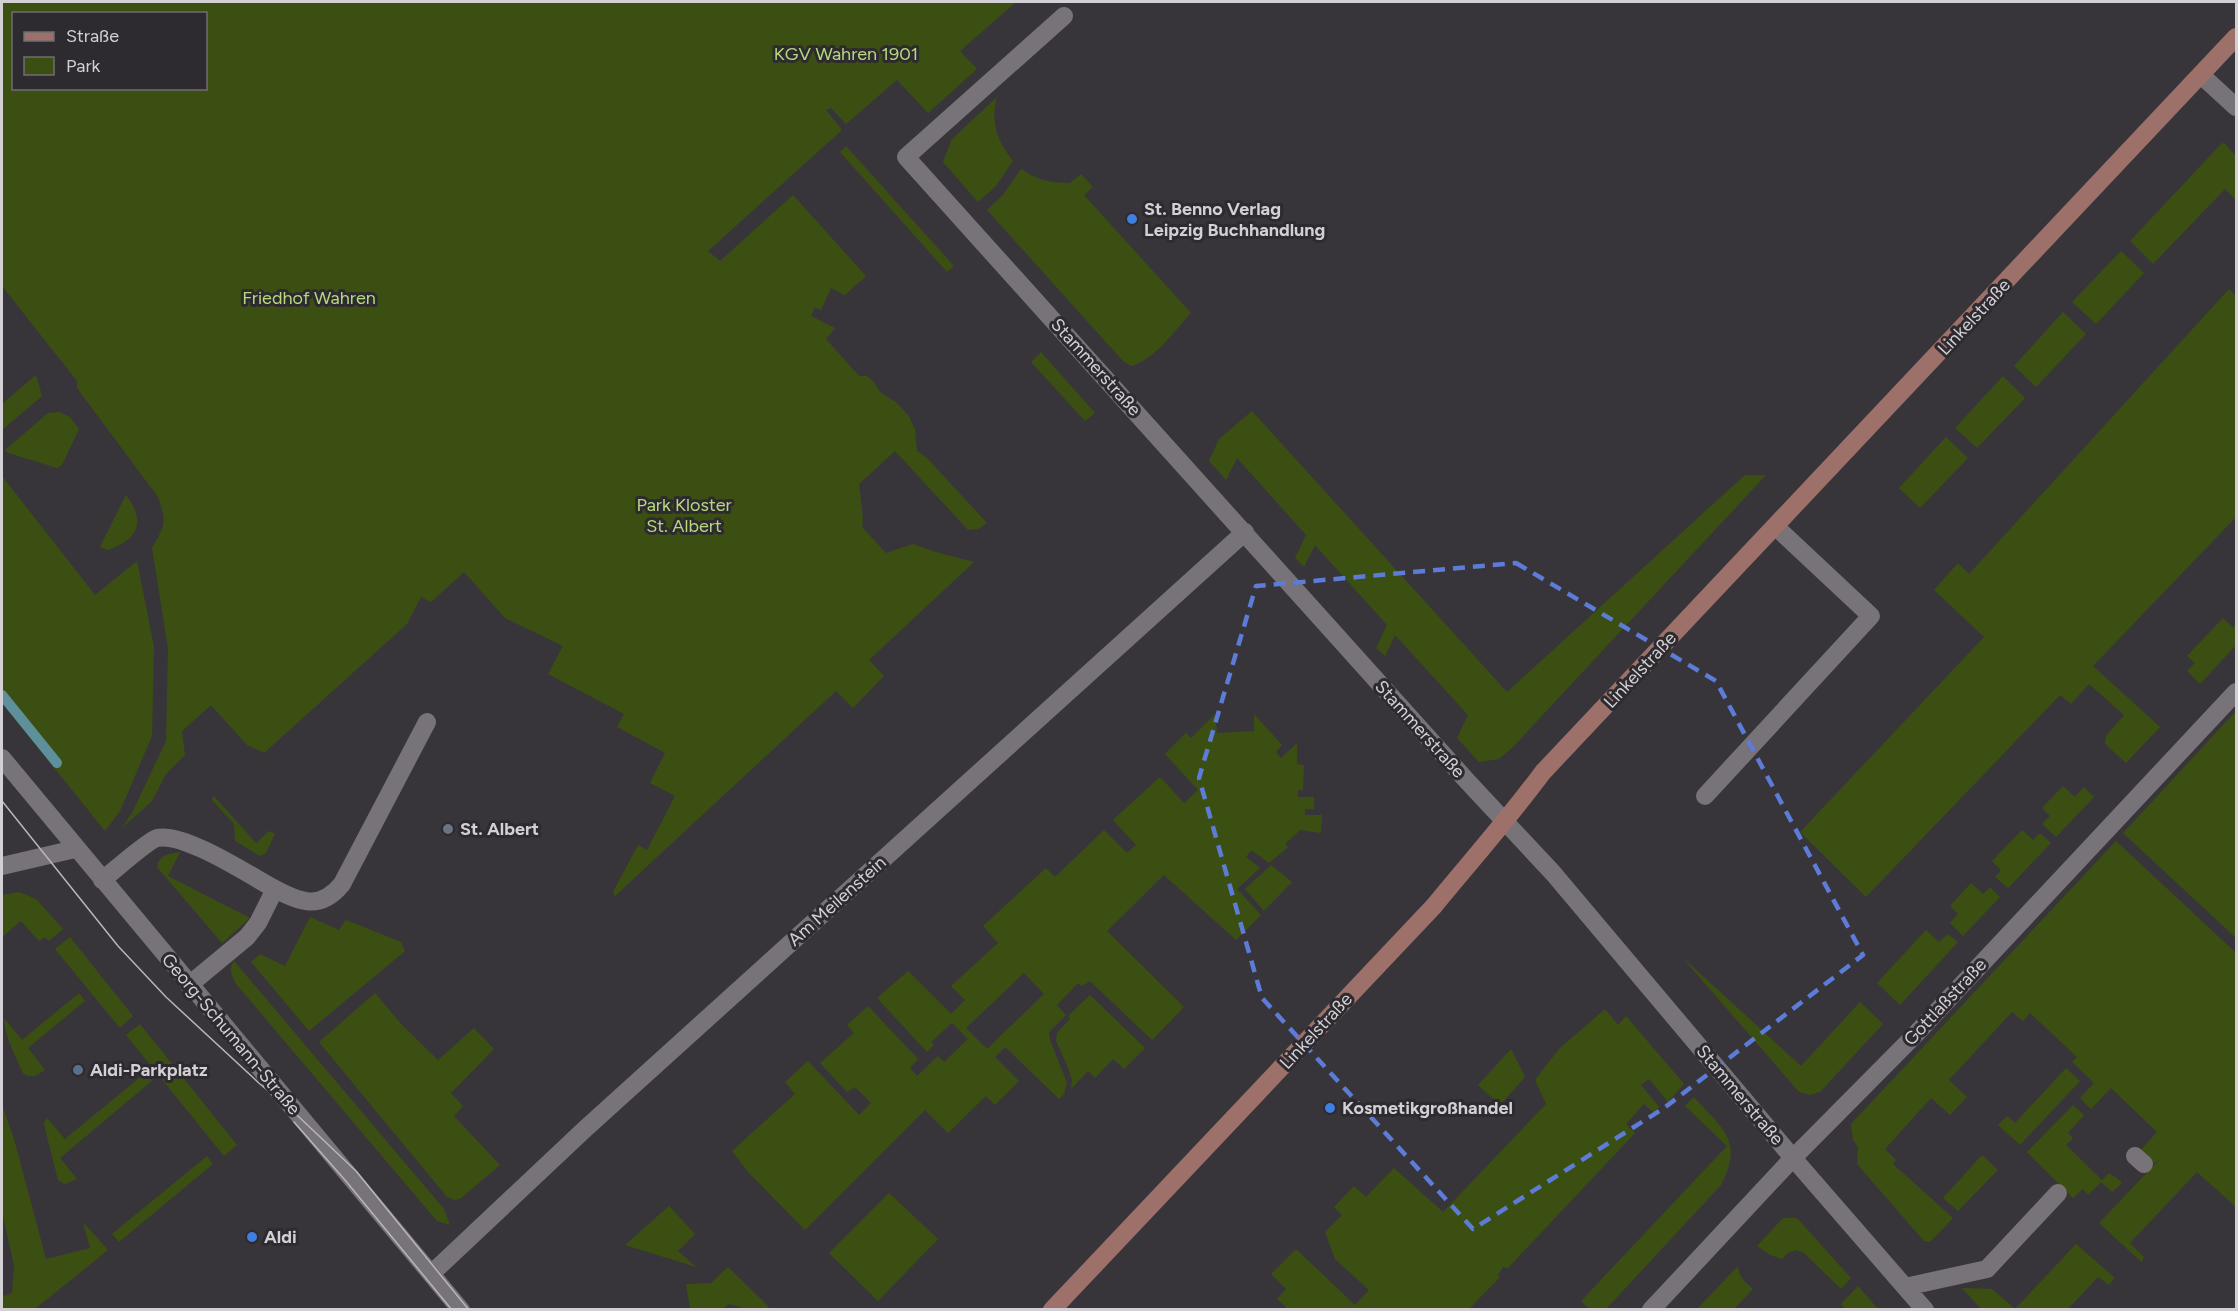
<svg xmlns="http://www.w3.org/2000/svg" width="2238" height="1311" viewBox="0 0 2238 1311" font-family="Figtree,sans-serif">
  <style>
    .green { fill: #3c4f12; fill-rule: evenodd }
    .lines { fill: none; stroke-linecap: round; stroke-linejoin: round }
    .stream { stroke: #5d909a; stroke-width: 10 }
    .minor { stroke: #777379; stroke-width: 18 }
    .major { stroke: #9d7169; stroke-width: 18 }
    .tram { stroke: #b8b6ba; stroke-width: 1.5 }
    .marked { fill: none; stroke: #5c7cd7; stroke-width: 4.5; stroke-dasharray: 12 8; stroke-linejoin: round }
    .shop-dot { fill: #3f7fe0; stroke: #2e2b30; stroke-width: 2 }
    .worship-dot { fill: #6b7280; stroke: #2e2b30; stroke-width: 2 }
    .service-dot { fill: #5c6f8a; stroke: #2e2b30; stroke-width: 2 }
    .labels { text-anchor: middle; stroke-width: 6; stroke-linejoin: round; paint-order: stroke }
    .park-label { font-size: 18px; fill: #b7d97e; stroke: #2e2b30 }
    .poi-label { font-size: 18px; font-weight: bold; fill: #d2d0d4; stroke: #2e2b30; text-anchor: start }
    .street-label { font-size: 18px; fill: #d2d0d4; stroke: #2e2b30 }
  </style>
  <rect width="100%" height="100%" fill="#38353a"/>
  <path class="green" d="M2,2H1016L960,51L977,69L928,113L897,80L846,124L831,108L826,110L842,130L708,251L720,261L793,195L866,276L845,295L831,288L821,310L815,307L811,316L835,328L826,339L859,376H867L873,381L881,393L896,402L908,415L915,429L917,451L927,458L987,523L978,529L968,530L895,451L859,484L863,518L862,527L886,553L913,544L939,553L974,562L869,660L884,676L853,708L836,691L615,896L613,892L638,845L647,850L675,796L650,783L665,753L617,727L624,714L548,674L563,646L505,618L464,572L431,602L421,597L407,624L264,753L247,745L211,705L182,731L185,755L166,774L152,801L122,828L132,813L166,741L168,648L152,548C165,526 167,522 158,497L77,388V381L2,286ZM14,14H206V88H14Z
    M997,97C990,123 997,140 1013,161L996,186L978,202L943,162L952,139Z
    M2222,143L2225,144L2236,156V200L2225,189L2153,264L2130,241Z
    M846,146L954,266L947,272L840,152Z
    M1021,169C1037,180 1050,183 1070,183L1081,174L1093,187L1084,195L1191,313C1174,331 1155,360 1131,366L1123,361L987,210L1003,195Z
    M2121,251L2144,273L2096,324L2072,302Z
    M2229,289L2236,296V517L2093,666L2160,727L2126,763L2105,744L2106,736L2124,715L2089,684L2071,704L2060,695L1866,897L1800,832L1984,637L1934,590L1958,563L1969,574Z
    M2063,312L2086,334L2036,387L2014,366Z
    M1041,352L1095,413L1085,421L1031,362Z
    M36,375L42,396L2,430V404Z
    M2003,376L2025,398L1977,448L1955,428Z
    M1252,411L1507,692L1745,475H1766L1512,748L1499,759L1479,762L1457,738L1468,715L1395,635L1385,656L1376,648L1387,625L1315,545L1304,567L1295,558L1306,535L1237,458L1226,480L1209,461L1219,439Z
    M59,412L70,417L79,429L62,465L57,468L8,453L5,450L48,413Z
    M1946,437L1968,458L1920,508L1899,488Z
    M2,476L95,595L137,561L154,647L152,736L120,811L105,831L2,703Z
    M126,495C146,522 139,539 107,550L100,547Z
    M2223,618L2233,628L2236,624V645L2200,684L2187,671L2195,663L2187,656Z
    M2236,711V938L2123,833Z
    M1215,714L1217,733L1254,731V714L1282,745L1276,752L1281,758L1297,743V764L1304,765L1303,790H1298V797H1314V809H1305V815H1322L1321,833L1300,830L1285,844L1288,847L1269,863L1251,850L1246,857L1260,868L1237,889L1261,915L1236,940L1164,875L1107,931L1184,1007L1152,1040L1090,981L1082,986L1078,983L1057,1005L1066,1015L1049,1032L1050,1040L1067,1083L1064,1094L1059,1099L1005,1047L995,1057L1019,1081L995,1105L986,1096L948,1133L925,1110L805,1230L748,1172L732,1151L795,1094L785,1082L808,1061L859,1115L871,1103L855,1087L847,1092L820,1063L854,1033L847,1025L868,1006L918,1059L910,1068L917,1076L938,1056L944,1062L968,1039L952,1023L931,1042L934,1045L927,1052L877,998L908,971L951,1014L965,1000L951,986L998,943L983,926L1046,868L1055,877L1104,830L1127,853L1136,845L1113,820L1160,777L1184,803L1198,790L1165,754L1186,733L1191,738ZM1024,973L1044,994L987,1049L966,1028Z
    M2063,786L2075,797L2084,787L2094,797L2056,837L2042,824L2050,816L2042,808Z
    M213,795L256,843L269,831L275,834L266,853L260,856L235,841L234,824L212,800Z
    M2022,830L2033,840L2040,833L2051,843L2008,888L1995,877L2001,870L1992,861Z
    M2116,841L2236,953V1207L2197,1172L2130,1243L2144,1257L2142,1262L2137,1258L2099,1223L2164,1155L2154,1164L2140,1151L2157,1132L2111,1088L2091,1109L2080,1098L2094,1083L2072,1062L2077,1057L2030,1013L2023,1021L2012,1012L1949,1080L1967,1097L1950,1115L1931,1098L1885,1149L1896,1160L1893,1164L1953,1218L1930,1242L1924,1241L1857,1164L1858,1147L1853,1140L1851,1124Z
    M180,852L168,876L250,918L222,943L157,867C159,855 169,854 180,852Z
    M1271,865L1292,882L1264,911L1245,889Z
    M1971,883L1983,894L1990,887L2000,897L1963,936L1950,923L1958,914L1950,906Z
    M19,892L36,899L63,929L49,941L45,937L39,941L21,921L2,937V895Z
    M310,917L339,930L346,920L401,942L405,951L309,1031L251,962L260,954L285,966Z
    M1926,930L1939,942L1948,934L1958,942L1900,1005L1877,983Z
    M70,937L133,1016L120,1028L55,949Z
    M1681,956L1801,1066L1860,1002L1883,1024L1820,1092L1810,1095L1799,1092Z
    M234,961L444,1209L450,1225L437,1221L236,984C232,976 228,969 234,961Z
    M79,993L85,1001L28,1048L45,1070C37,1075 31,1080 23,1073C18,1061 2,1031 5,1019L22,1040Z
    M375,993L403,1026L438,1060L474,1028L494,1049L451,1093L463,1106L454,1116L500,1165L460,1199L455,1200L447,1197L319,1042Z
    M1090,995L1145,1048L1124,1069L1113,1059L1095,1078L1088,1071L1071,1089L1072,1080L1067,1065L1056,1041L1057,1033L1070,1019L1068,1016Z
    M1605,1009L1618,1025L1626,1016L1684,1084L1668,1102L1649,1079L1641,1085L1659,1107L1654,1113L1644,1104L1626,1124L1635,1133L1508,1268L1503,1267L1498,1275L1500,1277L1469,1309H1284L1286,1307L1277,1299L1286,1289L1271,1274L1296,1249L1355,1305L1369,1290L1335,1259L1325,1232L1342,1215L1334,1207L1354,1186L1366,1197L1394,1168L1443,1212L1546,1104L1535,1080L1559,1049Z
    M140,1024L237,1145L224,1156L126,1035Z
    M1511,1049L1525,1077L1500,1105L1478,1085Z
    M2066,1068L2080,1081L2020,1145L1998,1125L2007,1116L2015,1123Z
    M145,1073L152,1081L60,1158L77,1179L65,1184L58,1180L45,1129L44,1123L47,1118L65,1139Z
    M1694,1097C1723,1130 1744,1140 1721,1185L1606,1309H1589L1581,1301L1727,1146L1685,1106Z
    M2,1105L14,1139L46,1259L90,1248L83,1222L108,1250L35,1309H2V1297L12,1293L14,1265L2,1212Z
    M2073,1105L2084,1115L2068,1133L2073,1138L2066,1145L2102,1180L2109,1173L2114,1177L2115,1176L2122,1183L2112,1192L2101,1182L2088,1195L2083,1189L2073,1198L2027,1152Z
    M1982,1155L1998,1170L1958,1211L1943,1198Z
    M207,1156L213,1164L119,1242L112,1234Z
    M889,1193L938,1239L878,1301L829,1253Z
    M669,1206L695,1234L678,1251L696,1267L625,1245Z
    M1783,1218H1797L1851,1278L1841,1289L1804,1253L1796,1250L1788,1253L1782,1259L1770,1255L1757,1246Z
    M2076,1244L2115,1278L2109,1285L2098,1277L2068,1309H1981L1962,1288L1992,1289L2015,1309Z
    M1738,1266C1738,1276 1746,1283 1753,1289L1734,1309H1697Z
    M728,1267L769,1307L766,1309H747L729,1304L723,1309H690L686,1284L711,1283Z
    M1858,1286L1878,1309H1845L1841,1304Z"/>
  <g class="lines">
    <path class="stream" d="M2,695L57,763"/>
    <path class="minor" d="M1064,16L906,157L1468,782L1553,873L1793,1158L1925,1310
      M2201,75L2236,107
      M2,758L461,1310
      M1705,796L1871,616L1776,527
      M2,866L75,849
      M102,880C113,872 147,841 157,838C184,832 249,875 275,889L258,923L247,937L189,985
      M275,889C301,903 321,910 342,884L427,722
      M2135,1156L2144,1164
      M431,1274L585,1129L1245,532
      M1905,1287L1987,1269L2058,1193
      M1651,1310L1793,1158L1912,1038L2236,692"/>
    <path class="major" d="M1052,1310L1434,906C1471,861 1509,818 1543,772L2236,37"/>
    <path class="tram" d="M2,801L118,946L166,997L260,1084L299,1117L356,1171L469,1310
      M294,1122L345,1180L452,1310"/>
  </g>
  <path class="marked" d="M1516,563L1716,681L1863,955L1664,1108L1473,1229L1262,998L1199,778L1256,586Z"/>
  <g class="shop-dot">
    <circle cx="1132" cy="219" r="6"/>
    <circle cx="1330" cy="1108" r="6"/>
    <circle cx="252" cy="1237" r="6"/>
  </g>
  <circle class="worship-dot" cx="448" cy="829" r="6"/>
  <circle class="service-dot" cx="78" cy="1070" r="6"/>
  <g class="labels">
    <g class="park-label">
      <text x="846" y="60">KGV Wahren 1901</text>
      <text x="309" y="304">Friedhof Wahren</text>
      <text x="684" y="511">Park Kloster<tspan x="684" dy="21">St. Albert</tspan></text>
    </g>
    <g class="poi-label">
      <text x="1144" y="215">St. Benno Verlag<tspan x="1144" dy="21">Leipzig Buchhandlung</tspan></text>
      <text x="460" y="835">St. Albert</text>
      <text x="90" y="1076">Aldi-Parkplatz</text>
      <text x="1342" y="1114">Kosmetikgroßhandel</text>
      <text x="264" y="1243">Aldi</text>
    </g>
    <g class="street-label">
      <text transform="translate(1974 317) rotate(-47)" y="6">Linkelstraße</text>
      <text transform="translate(1096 367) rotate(48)" y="6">Stammerstraße</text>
      <text transform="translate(1640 670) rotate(-47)" y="6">Linkelstraße</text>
      <text transform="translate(1420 729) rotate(48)" y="6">Stammerstraße</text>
      <text transform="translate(837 901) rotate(-42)" y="6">Am Meilenstein</text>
      <text transform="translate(1945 1002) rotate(-47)" y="6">Gottlaßstraße</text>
      <text transform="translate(1316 1031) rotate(-47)" y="6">Linkelstraße</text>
      <text transform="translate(231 1034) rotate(50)" y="6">Georg-Schumann-Straße</text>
      <text transform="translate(1740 1095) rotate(50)" y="6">Stammerstraße</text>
    </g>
  </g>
  <rect width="2238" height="1311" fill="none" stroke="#d2d0d4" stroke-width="6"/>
  <rect x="12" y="12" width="195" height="78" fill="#2e2b30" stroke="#706d72" stroke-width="1.5"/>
  <rect x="24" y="32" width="30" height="9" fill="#9d7169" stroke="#706d72" stroke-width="1.5"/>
  <text x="66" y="42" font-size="18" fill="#d2d0d4">Straße</text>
  <rect x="24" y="57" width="30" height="18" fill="#3c4f12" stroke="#706d72" stroke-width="1.5"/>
  <text x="66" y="72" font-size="18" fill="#d2d0d4">Park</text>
</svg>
